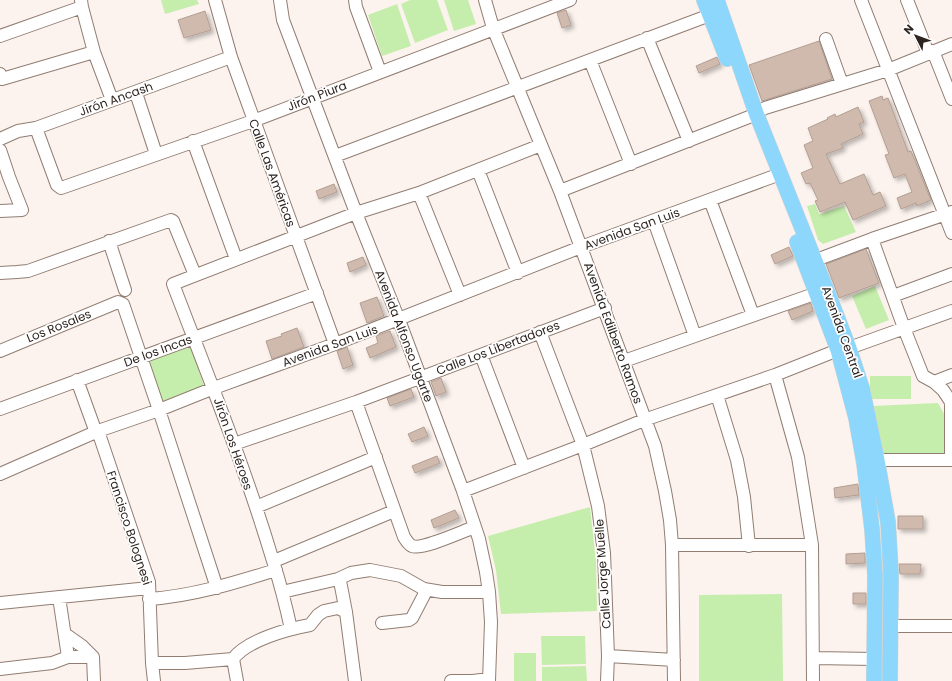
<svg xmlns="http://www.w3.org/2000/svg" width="952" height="681" viewBox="0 0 952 681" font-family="Poppins,sans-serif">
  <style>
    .green { fill: #c5eeac }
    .building { fill: #d0baae; stroke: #b39e92; filter: url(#shadow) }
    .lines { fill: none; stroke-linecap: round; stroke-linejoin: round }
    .minor-casing { stroke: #917d72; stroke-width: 14 }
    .major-casing { stroke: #d5d3d2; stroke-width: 16 }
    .minor { stroke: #fff; stroke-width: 12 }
    .major { stroke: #8cd7fb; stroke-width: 15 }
    .labels { text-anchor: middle; stroke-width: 3.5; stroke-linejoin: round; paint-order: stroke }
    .street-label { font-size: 12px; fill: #2d2420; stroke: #fff }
  </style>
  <defs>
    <filter id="shadow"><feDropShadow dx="3" dy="3" stdDeviation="2" flood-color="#0004"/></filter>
  </defs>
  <rect width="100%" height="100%" fill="#fcf3ee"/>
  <path class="green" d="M161,0H197L199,4L165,14Z
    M410,0H437L448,30L415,43L401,4Z
    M444,0H468L476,24L454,31Z
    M397,4L411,46L382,56L368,15Z
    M815,204L819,214L844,206L856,232L823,244L818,240L807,206Z
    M875,286L889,320L866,329L852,296Z
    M190,344L205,389L160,406L142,361Z
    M870,376H911V399H870Z
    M938,403L947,419L948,457L881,455L872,406Z
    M590,507L596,562L597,611L501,614L496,570L488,536Z
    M782,594L783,681H699V595Z
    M541,636H585L586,664L542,665Z
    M514,653H536V681H514Z
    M586,666L587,681H542V667Z"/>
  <path class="building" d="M566,10L571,25L562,28L557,13Z
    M205,11L211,30L184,38L178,20Z
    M819,41L832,79L762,101L749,65Z
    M717,57L720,64L699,73L696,66Z
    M882,96L883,100L888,98L908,152L911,151L931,200L917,206L916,203L901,209L897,198L912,192L905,174L894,178L885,155L889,154L869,101Z
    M858,107L864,122L859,124L863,134L841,144L843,148L826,154L840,184L864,174L873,195L880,192L886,206L853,220L845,202L820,212L815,201L818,200L810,183L806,184L801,173L813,168L804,145L813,141L808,128L828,119L827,118L835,114L836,117Z
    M334,184L337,192L319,199L316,191Z
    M789,247L793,256L775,264L771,255Z
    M866,249L879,283L839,298L826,264Z
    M363,257L366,265L350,272L347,263Z
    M377,297L384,316L367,323L360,303Z
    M811,303L813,311L792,320L788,311Z
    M297,328L304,347L272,359L266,341L282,336L281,334Z
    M390,331L396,347L370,358L366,348L378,343L376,336Z
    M347,347L353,365L343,369L337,351Z
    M441,378L446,392L436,396L431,382Z
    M411,389L414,397L390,406L387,398Z
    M424,427L428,436L412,442L408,434Z
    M437,456L440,463L415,473L412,466Z
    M858,484L859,495L835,498L834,488Z
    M455,510L459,518L434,528L431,520Z
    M898,516H923V529H898Z
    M865,553V563L846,564V554Z
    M899,564H921L920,574H900Z
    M853,593H866V604H853Z"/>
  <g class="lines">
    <defs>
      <path id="minor" d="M81,0L82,7L94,52L112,100
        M215,0L231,57L335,344
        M280,0L283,20L356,213L399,320L463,491L479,539L486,572L489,592L491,622L489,681
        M355,0L356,7L380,72
        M485,0L493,28L560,191L655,446L665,491L670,520L672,545L674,681
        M861,0L952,233
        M907,0L928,53
        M0,36L82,7
        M647,38L689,141
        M826,39L842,84
        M933,51L952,99
        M590,60L631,164
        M0,74L2,79L94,52
        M136,93L156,154
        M36,128L57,185L61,188L253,121L570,0
        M0,139L18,131L36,128L231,57
        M193,141L236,259
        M0,150L9,177L22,210L0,211
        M335,156L710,15
        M478,170L518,273
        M560,191L749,117L765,108L888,70L952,44
        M419,193L460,295
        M710,200L753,315
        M654,221L695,336
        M872,239L904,328L923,376L934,382L943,390L951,402V460
        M109,241L125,290
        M816,260L872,239L952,212
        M0,273L17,272L28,271L171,220L173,221L195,275
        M893,296L952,274
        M540,332L583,445L598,506L604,553L608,656L607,681
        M849,348L952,311
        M0,351L118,302L123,304L159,410L217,588
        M481,355L524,468
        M624,361L817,293
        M775,375L798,457L812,545L813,681
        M77,380L94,427L98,431L149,582L152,663L154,681
        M934,382L952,375
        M717,395L737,460L744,497L749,546
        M356,402L404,537C406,540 408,544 412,546C423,550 463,531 475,527
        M0,409L317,293
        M234,444L356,402L605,308
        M869,462L877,460H952
        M0,474L98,431L159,410L214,388L335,344L581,247L772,177
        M463,491L583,445L644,420L775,375L838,350
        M256,507L376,457
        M672,545H812
        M274,561L394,511
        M338,579L351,573L370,570L401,576L424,589
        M282,592L338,579L340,581L346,612L355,681
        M59,597L68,657
        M149,599C193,596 234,583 276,570
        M0,603L149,588
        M382,623L409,620L412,618L424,595V589L442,592H489
        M890,626H952
        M291,629C286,606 280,583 273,561C245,467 208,376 173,284L356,213L419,193L541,145
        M65,634L82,646L93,657L94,681
        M608,656L674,660
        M814,658L874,659
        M233,659L237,681
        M152,663H185L233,659C247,640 288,629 310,625L318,615L324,611L338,608L346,612
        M0,669L52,663L68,657H93
        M451,681H473L489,679"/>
      <path id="major" d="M704,0L727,59
        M717,0L756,113L831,301L849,348L862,388L877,460L888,522L891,573L890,681
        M797,242L838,350L856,418L864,463L872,529L875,575L874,681"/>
    </defs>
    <use href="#minor" class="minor-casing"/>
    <use href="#major" class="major-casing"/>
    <use href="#minor" class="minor"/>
    <use href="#major" class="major"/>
  </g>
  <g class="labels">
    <g class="street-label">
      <text transform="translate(317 96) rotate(-21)" y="4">Jirón Piura</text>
      <text transform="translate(116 99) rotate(-20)" y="4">Jirón Ancash</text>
      <text transform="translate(272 173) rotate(70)" y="4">Calle Las Américas</text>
      <text transform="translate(632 229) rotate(-20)" y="4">Avenida San Luis</text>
      <text transform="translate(59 326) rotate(-22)" y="4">Los Rosales</text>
      <text transform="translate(842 332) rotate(70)" y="4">Avenida Central</text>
      <text transform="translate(613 333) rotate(70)" y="4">Avenida Edilberto Ramos</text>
      <text transform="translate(404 336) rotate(69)" y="4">Avenida Alfonso Ugarte</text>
      <text transform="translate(330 346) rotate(-20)" y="4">Avenida San Luis</text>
      <text transform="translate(498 348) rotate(-21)" y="4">Calle Los Libertadores</text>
      <text transform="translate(158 351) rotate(-20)" y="4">De los Incas</text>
      <text transform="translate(233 444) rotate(71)" y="4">Jirón Los Héroes</text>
      <text transform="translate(129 528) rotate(72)" y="4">Francisco Bolognesi</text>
      <text transform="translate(603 574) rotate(-94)" y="4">Calle Jorge Muelle</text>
    </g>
  </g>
  <g transform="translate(916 36) rotate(312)" stroke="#ffffff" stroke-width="3" paint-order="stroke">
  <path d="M0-3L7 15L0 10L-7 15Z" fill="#2d2420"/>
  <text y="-6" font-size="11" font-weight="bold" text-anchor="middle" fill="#2d2420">N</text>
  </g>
</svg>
